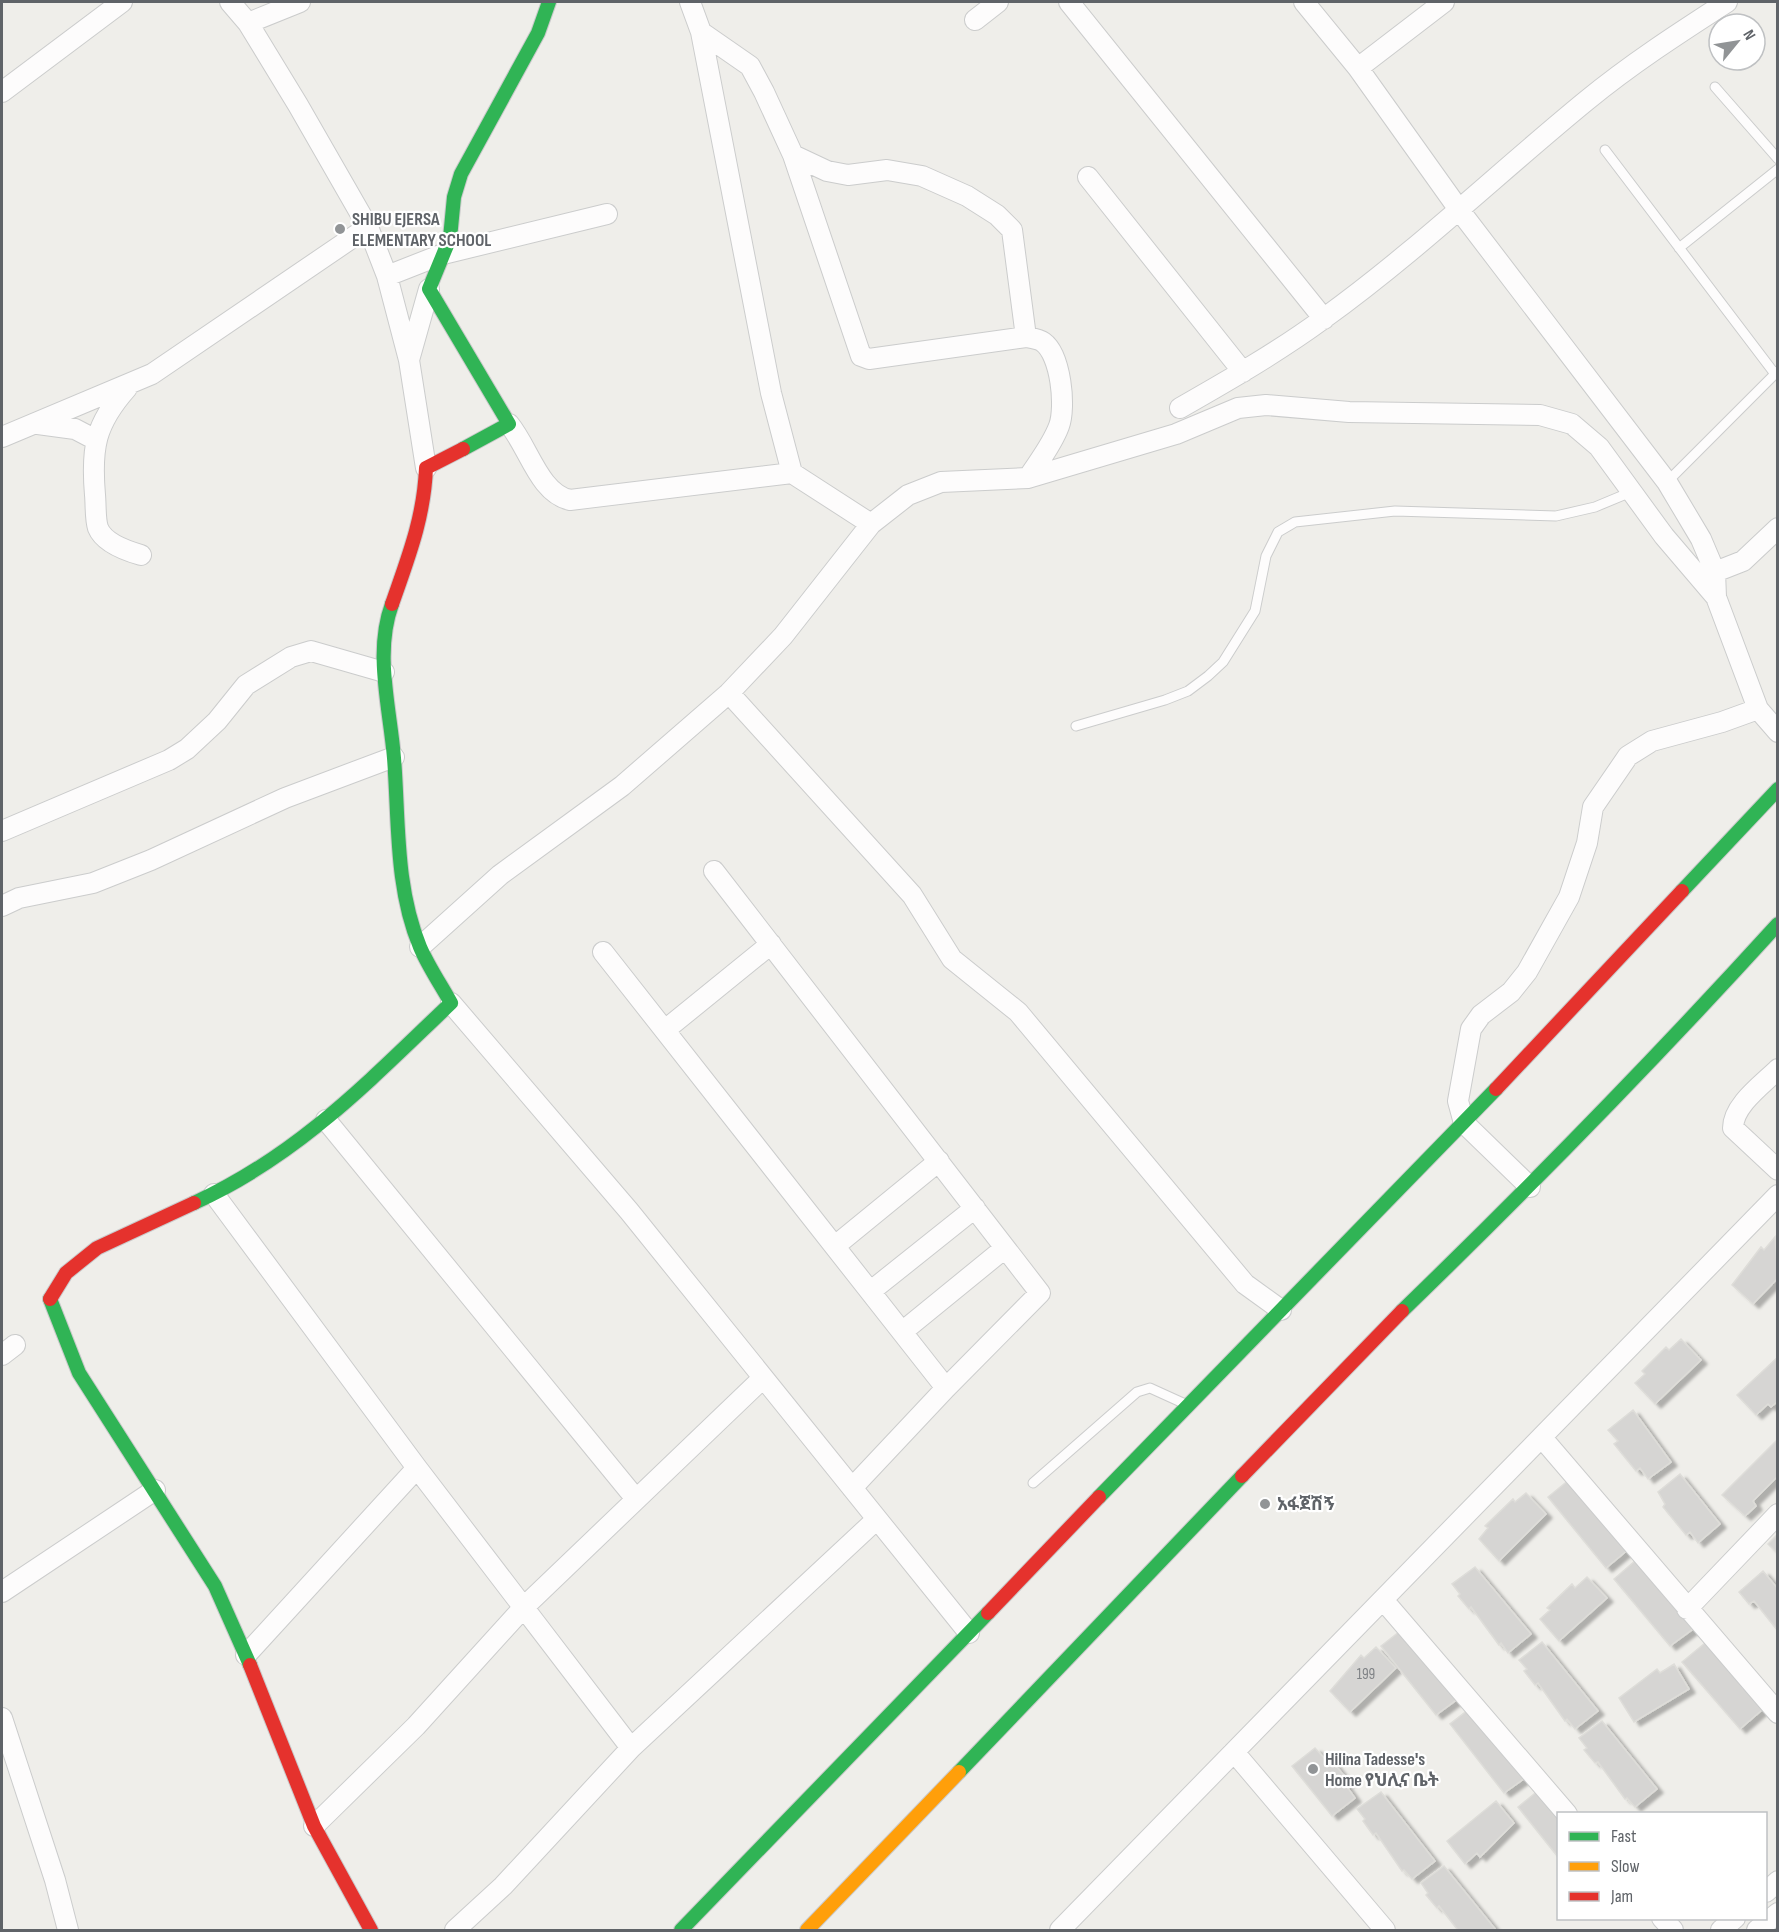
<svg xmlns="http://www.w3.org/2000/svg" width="1779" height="1932" viewBox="0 0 1779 1932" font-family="'Sofia Sans Condensed','Noto Sans Ethiopic',sans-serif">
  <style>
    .building { fill: #d6d5d3; stroke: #deddd9; stroke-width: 1.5; filter: url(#shadow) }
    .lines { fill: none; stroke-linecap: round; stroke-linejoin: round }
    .lane-casing { stroke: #cbcccc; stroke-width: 11 }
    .street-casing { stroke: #cbcccc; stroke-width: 22 }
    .fast-casing { stroke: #cacacb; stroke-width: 16 }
    .slow-casing { stroke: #cacacb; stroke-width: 16 }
    .jam-casing { stroke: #cacacb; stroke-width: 16 }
    .lane { stroke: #fdfcfc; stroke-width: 9 }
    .street { stroke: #fdfcfc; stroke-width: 20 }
    .fast { stroke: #30b455; stroke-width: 14 }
    .slow { stroke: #ff9f0a; stroke-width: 14 }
    .jam { stroke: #e5322d; stroke-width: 14 }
    .poi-dot { fill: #919496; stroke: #fff; stroke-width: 2 }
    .labels { text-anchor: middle; stroke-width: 4.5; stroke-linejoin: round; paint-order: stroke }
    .number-label { font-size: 15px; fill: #7e8184 }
    .poi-label { font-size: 18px; font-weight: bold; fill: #5f6368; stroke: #fff; text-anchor: start }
  </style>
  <defs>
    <filter id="shadow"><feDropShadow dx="6" dy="4" stdDeviation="1.5" flood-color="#0004"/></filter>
  </defs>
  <rect width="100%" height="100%" fill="#efeeea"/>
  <path class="building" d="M1775,1237L1778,1278L1753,1304L1732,1285L1761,1247L1764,1250Z
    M1681,1339L1701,1360L1655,1404L1635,1383L1645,1374L1642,1371L1666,1347L1669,1350Z
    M1778,1357V1401L1771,1407L1768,1404L1756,1415L1737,1395Z
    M1633,1410L1671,1462L1648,1479L1640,1468L1636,1471L1614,1444L1618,1441L1608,1430Z
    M1778,1439V1476L1753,1501L1756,1506L1745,1516L1722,1495Z
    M1680,1474L1720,1524L1698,1543L1690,1532L1686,1535L1663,1507L1665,1504L1658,1492Z
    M1570,1479L1629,1549L1606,1568L1548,1497Z
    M1526,1493L1546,1514L1499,1561L1479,1539L1488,1528L1485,1526L1513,1499L1515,1502Z
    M1778,1534V1554L1768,1544Z
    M1636,1560L1693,1629L1670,1646L1614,1579Z
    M1475,1567L1531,1634L1508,1653L1501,1643L1499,1645L1471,1607L1469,1609L1458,1596L1460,1594L1452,1584Z
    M1763,1571L1778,1589V1631L1754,1601L1749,1604L1739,1592Z
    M1587,1577L1607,1598L1559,1641L1540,1619L1550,1610L1547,1608L1572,1584L1575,1588Z
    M1404,1628L1459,1698L1436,1715L1381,1646Z
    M1542,1642L1598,1711L1575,1729L1567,1719L1565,1721L1538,1683L1535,1685L1524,1671L1527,1669L1519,1660Z
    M1705,1643L1713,1652L1715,1651L1743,1688L1745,1686L1757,1699L1755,1701L1762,1710L1740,1729L1682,1662Z
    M1376,1647L1396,1668L1350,1712L1330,1691L1361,1655L1364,1658Z
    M1674,1664L1689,1689L1634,1722L1619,1698L1657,1669L1660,1673Z
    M1473,1706L1528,1776L1504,1793L1450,1724Z
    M1602,1721L1657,1789L1635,1807L1627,1798L1625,1799L1598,1762L1595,1763L1584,1750L1587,1748L1579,1738Z
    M1315,1748L1325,1759L1329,1757L1349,1782L1345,1784L1355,1798L1332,1816L1292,1766Z
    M1540,1789L1558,1814V1857L1518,1807Z
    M1381,1792L1435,1861L1412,1879L1404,1870L1402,1871L1376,1833L1373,1835L1363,1821L1365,1819L1357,1809Z
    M1496,1801L1514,1823L1480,1857L1477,1853L1465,1864L1447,1841Z
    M1444,1866L1496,1930H1455L1457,1929L1439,1906L1437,1908L1426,1895L1428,1893L1421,1883Z"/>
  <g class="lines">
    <defs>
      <path id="lane" d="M1715,87L1778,159
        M1605,150L1775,374
        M1679,248L1778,169
        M1667,482L1778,371
        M1076,726L1165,700L1188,691L1208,676L1223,662L1255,611L1266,556L1278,532L1295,522L1395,511L1556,516L1595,507L1631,492
        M1033,1483L1137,1392L1150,1388L1183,1403"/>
      <path id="street" d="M230,2L248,23L298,105L368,227L387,276L409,360
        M690,2L701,32L771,393L792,473L871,524
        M1069,2L1324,319
        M1304,2L1358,68L1460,211L1667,482L1701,539L1715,572L1716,597
        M975,20L998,2
        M248,23L300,2
        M701,32L750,66L764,92L793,155L861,356L869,359L1026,337C1031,338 1039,339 1043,342C1061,355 1066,407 1059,426C1052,445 1039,461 1028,478
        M1358,68L1444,2
        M2,92L122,2
        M793,155L827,171L848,175L887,170L922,176L967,196L997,215L1012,230L1026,337
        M1088,177L1243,372
        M387,276L443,254L607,214
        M127,388C95,424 91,448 95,495C96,505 95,519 98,528C104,543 127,551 141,555
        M1180,408C1229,380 1278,352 1323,319C1416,252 1498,173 1586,101C1631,64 1679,33 1727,2
        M38,424L75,429L96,440
        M509,424C529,448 539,493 570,500L792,473
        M2,437L152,374L368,227
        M426,468L409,360L429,289
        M1715,572L1743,561L1778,528
        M729,693L912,895L952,959L1018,1012L1245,1284L1281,1310
        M2,831L169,760L187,749L217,721L246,685L291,657L311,651L384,672
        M714,871L1040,1293L946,1388
        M2,906L19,898L93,883L151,860L285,798L394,757
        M420,947L500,875L622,786L729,693L783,636L871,524L908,495L941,482L1028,478L1176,434L1238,408L1266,405L1349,412L1540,415L1572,424L1599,447L1664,536L1716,597L1758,709L1778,732
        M603,952L946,1388L852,1488
        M451,1003L629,1211L969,1633
        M665,1030L771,944
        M1778,1069C1763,1084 1733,1105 1733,1128L1778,1170
        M326,1120L636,1499
        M1530,1187L1464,1123L1458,1101L1471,1029L1481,1015L1511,992L1527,972L1569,897L1587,843L1593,807L1628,756L1652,741L1722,722L1758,709
        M214,1194L417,1468L631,1748
        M835,1246L939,1161
        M871,1291L975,1208
        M902,1332L1005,1248
        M2,1355L15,1345
        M1543,1439L1778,1713
        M2,1592L155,1490
        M1384,1601L1567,1814
        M1687,1609L1778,1514
        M246,1655L417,1468
        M2,1718L55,1880L68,1930
        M1234,1752L1385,1930
        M314,1826L416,1726L524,1607L763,1378
        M1766,1892L1778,1881
        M1662,1918L1673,1930
        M455,1930L503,1886L631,1748L877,1519
        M1060,1930L1778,1195
        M1721,1930L1735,1918
        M1757,1930L1778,1913"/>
      <path id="fast" d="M463,449L509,424L429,289L450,238L454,197L461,174L538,33L549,2
        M1682,891L1778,789
        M194,1203C299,1155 369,1081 451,1003C441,985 428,966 420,947C395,887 399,821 394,758C390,708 374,653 392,604
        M50,1299L79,1373L215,1586L250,1665
        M1402,1311C1531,1186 1657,1057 1778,924
        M1099,1497L1496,1089
        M959,1772L1242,1476
        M681,1930L988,1613"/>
      <path id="slow" d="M807,1930L959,1772"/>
      <path id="jam" d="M392,604C408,558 424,518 426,468L463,449
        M1496,1089L1682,891
        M50,1299L66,1273L97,1248L194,1203
        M1242,1476L1402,1311
        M988,1613L1099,1497
        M250,1665L314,1826L371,1930"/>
    </defs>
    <use href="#lane" class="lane-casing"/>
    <use href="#street" class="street-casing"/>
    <use href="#fast" class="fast-casing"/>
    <use href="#slow" class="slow-casing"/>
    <use href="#jam" class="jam-casing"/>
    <use href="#lane" class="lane"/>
    <use href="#street" class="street"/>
    <use href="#fast" class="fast"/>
    <use href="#slow" class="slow"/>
    <use href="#jam" class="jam"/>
  </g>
  <g class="poi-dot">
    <circle cx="340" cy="229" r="6"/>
    <circle cx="1265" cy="1504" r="6"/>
    <circle cx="1313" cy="1769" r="6"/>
  </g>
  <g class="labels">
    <g class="number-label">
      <text x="1366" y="1679">199</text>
    </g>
    <g class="poi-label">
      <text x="352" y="225">SHIBU EJERSA<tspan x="352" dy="21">ELEMENTARY SCHOOL</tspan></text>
      <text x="1277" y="1510">አፋጀሽኝ</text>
      <text x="1325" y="1765">Hilina Tadesse's<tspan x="1325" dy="21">Home የህሊና ቤት</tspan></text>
    </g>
  </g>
  <rect width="1779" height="1932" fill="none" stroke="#5f6368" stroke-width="6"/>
  <rect x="1557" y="1812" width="210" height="108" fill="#ffffff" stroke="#bfc1c3" stroke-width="1.5"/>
  <rect x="1569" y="1832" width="30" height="9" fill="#30b455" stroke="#bfc1c3" stroke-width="1.5"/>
  <text x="1611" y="1842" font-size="18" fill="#5f6368">Fast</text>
  <rect x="1569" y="1862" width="30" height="9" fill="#ff9f0a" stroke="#bfc1c3" stroke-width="1.5"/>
  <text x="1611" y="1872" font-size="18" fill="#5f6368">Slow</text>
  <rect x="1569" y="1892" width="30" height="9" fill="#e5322d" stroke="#bfc1c3" stroke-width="1.5"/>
  <text x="1611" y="1902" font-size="18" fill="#5f6368">Jam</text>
  <g transform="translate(1737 42) rotate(60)"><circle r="28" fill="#ffffff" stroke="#bfc1c3" stroke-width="1.5"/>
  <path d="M0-4.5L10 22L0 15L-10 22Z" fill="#919496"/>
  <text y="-9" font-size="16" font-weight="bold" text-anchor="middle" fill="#5f6368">N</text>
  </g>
</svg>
